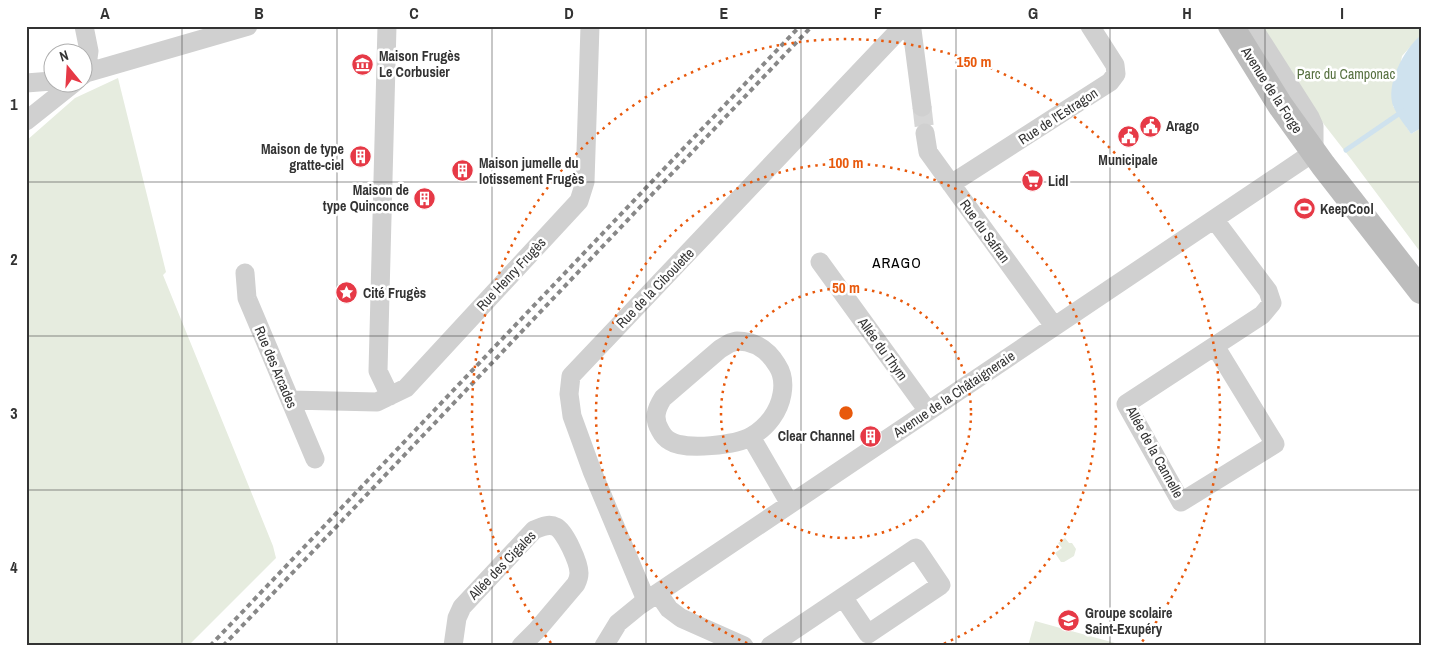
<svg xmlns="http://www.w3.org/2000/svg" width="1447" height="672" viewBox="0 0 1447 672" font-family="'Archivo Narrow',sans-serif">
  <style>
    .green { fill: #e6ecdf }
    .water { fill: #cfe2ee }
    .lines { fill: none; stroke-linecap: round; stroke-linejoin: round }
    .stream { stroke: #cfe2ee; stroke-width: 5 }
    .street-tunnel { stroke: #d6d6d6; stroke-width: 19; stroke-dasharray: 19 9; stroke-linecap: butt }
    .street { stroke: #d0d0d0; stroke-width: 19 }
    .secondary { stroke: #bdbdbd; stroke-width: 26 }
    .rail { stroke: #888; stroke-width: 4; stroke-dasharray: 5 4; stroke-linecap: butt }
    .grid { fill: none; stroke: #333; stroke-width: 1; stroke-opacity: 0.55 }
    .ring { fill: none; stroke: #e8590c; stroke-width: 2.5; stroke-dasharray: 2.5 5 }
    .labels { text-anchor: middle; stroke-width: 5; stroke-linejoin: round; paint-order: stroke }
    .poi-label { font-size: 14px; font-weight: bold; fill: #333; stroke: #fff; text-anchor: start }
    .park-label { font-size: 14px; fill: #56703f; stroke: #fff }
    .street-label { font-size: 14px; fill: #333; stroke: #fff }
    .neighbourhood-label { font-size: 15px; letter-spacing: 1px; fill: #000; stroke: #fff }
    .centre { fill: #e8590c; stroke: #fff; stroke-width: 2.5 }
    .ring-label { font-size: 15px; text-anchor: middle; font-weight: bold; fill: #e8590c; stroke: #fff; stroke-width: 5; stroke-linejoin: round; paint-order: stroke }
    .neatline { fill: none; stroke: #333; stroke-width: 2 }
    .grid-label { font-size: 16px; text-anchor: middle; font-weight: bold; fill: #333 }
  </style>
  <rect width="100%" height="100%" fill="#fff"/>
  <path class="green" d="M1260,26H1421V35L1402,56L1393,106L1411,134L1421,128V253L1351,159L1316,114Z
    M118,78L166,272L163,275L273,546L276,558L188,646H26V141L75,98Z
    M1065,538L1069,543H1072L1076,549L1074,556L1064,562H1061L1055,553L1062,548L1058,543Z
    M1035,621L1115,643L1114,646H1028Z"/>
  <path class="water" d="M1421,35V128L1411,134C1406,126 1398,117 1394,108C1384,86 1404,49 1421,35Z"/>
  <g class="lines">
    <path class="stream" d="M1346,150L1403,111"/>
    <path class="street-tunnel" d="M922,107L925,133"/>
    <path class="street" d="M387,26L378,371L390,396
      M908,26L912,30L922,107
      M82,74L248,26
      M82,76L86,73L89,51L84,26
      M26,83L52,81
      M26,121L75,82
      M925,133L928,152L1054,326
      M951,184L1110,82L1116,74L1115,65L1090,26
      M1214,219L1268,291L1272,303L1262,315L1126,404L1181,502L1275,444L1215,346
      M820,262L928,411
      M245,273L247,298L315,459
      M737,341C755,341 768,350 777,365C783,374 784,383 782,394C779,412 767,427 752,436C737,445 685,451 670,441C666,439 662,434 660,430C653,418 656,409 663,398L720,349L730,343Z
      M290,400L377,402L406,388L579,201L585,182L590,26
      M751,437L790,504
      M658,593L669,609L681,618L744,646
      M646,600L592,471L572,416L569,394L571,376L903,26
      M453,646L457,618L462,607L534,530C541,527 549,523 556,527C565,531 579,563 579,573C579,576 578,580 576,584L537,630L521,646
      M604,646L618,623L640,605L1314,152V126L1310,117L1252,26
      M770,646L916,548L941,585L868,634L843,597"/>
    <path class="secondary" d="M1231,26L1280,105L1323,165L1421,291"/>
    <path class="rail" d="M210,646L800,26
      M223,646L812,26"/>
  </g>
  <path class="grid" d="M182,26V646M337,26V646M492,26V646M646,26V646M801,26V646M956,26V646M1110,26V646M1265,26V646M26,182H1421M26,336H1421M26,490H1421"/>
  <g class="ring">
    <circle cx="846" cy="413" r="125"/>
    <path d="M754 646A250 250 0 1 1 938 646"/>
    <path d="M551 643A374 374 0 1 1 1141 643"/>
  </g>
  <defs>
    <symbol id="museum-disc" viewBox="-11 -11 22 22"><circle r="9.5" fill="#e63946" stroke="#fff"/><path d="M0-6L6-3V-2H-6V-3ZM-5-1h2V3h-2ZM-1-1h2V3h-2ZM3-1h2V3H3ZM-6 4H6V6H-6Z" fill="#fff"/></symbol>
    <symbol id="civic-disc" viewBox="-11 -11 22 22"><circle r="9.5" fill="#e63946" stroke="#fff"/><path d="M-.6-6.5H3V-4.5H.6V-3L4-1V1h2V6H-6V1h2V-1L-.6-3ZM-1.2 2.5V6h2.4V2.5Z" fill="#fff"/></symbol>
    <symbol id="building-disc" viewBox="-11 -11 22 22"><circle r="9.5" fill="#e63946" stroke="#fff"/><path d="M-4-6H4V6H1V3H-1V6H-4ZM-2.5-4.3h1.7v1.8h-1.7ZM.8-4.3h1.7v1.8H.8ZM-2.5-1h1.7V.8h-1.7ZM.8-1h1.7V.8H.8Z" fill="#fff"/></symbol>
    <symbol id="supermarket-disc" viewBox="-11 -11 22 22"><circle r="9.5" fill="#e63946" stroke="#fff"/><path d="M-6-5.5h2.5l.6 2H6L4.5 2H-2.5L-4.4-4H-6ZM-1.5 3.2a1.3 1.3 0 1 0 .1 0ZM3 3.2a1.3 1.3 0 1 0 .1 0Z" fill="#fff"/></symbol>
    <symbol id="stadium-disc" viewBox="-11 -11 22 22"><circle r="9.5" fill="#e63946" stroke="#fff"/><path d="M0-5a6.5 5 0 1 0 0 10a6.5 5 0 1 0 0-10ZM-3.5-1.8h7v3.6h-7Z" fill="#fff"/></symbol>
    <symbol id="sight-disc" viewBox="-11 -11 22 22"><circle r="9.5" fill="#e63946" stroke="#fff"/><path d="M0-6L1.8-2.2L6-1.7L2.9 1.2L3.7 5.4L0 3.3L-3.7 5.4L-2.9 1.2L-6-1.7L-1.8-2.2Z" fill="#fff"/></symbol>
    <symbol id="school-disc" viewBox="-11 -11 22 22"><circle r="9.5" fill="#e63946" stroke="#fff"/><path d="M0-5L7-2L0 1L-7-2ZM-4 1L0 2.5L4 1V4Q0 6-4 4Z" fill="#fff"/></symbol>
  </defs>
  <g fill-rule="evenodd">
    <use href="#museum-disc" x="350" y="52" width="25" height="25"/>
    <use href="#civic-disc" x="1138" y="114" width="25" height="25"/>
    <use href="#civic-disc" x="1116" y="124" width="25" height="25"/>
    <use href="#building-disc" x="348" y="144" width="25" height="25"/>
    <use href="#building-disc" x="450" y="158" width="25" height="25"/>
    <use href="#supermarket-disc" x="1020" y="168" width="25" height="25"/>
    <use href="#building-disc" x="412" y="186" width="25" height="25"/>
    <use href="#stadium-disc" x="1292" y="196" width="25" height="25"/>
    <use href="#sight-disc" x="334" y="280" width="25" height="25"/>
    <use href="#building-disc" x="858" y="424" width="25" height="25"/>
    <use href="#school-disc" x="1056" y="608" width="25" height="25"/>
  </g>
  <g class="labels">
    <g class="poi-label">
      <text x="379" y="61">Maison Frugès<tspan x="379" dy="16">Le Corbusier</tspan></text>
      <text x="1166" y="131">Arago</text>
      <text x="344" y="154" text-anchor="end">Maison de type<tspan x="344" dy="16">gratte-ciel</tspan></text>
      <text x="1128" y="165" text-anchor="middle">Municipale</text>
      <text x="479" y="168">Maison jumelle du<tspan x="479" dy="16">lotissement Frugès</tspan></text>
      <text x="1048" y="186">Lidl</text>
      <text x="409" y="195" text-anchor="end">Maison de<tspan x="409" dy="16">type Quinconce</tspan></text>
      <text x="1320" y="214">KeepCool</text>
      <text x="363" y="298">Cité Frugès</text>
      <text x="855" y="441" text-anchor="end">Clear Channel</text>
      <text x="1085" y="618">Groupe scolaire<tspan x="1085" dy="16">Saint-Exupéry</tspan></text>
    </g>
    <g class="park-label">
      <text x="1346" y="79">Parc du Camponac</text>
    </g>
    <g class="street-label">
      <text transform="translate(1272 90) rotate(57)" y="5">Avenue de la Forge</text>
      <text transform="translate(1058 116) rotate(-33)" y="5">Rue de l'Estragon</text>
      <text transform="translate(985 231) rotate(54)" y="5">Rue du Safran</text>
      <text transform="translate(511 274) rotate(-47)" y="5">Rue Henry Frugès</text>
      <text transform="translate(655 288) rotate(-46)" y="5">Rue de la Ciboulette</text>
      <text transform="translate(883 349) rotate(54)" y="5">Allée du Thym</text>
      <text transform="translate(276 367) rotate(67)" y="5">Rue des Arcades</text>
      <text transform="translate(954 394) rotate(-34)" y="5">Avenue de la Châtaigneraie</text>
      <text transform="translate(1155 452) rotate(61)" y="5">Allée de la Cannelle</text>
      <text transform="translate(502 565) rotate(-46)" y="5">Allée des Cigales</text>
    </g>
    <g class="neighbourhood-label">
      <text x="897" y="268">ARAGO</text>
    </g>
  </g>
  <circle cx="846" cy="413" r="8" class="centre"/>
  <g class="ring-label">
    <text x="974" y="67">150 m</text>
    <text x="846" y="168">100 m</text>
    <text x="846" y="293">50 m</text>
  </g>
  <rect width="1447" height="672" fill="none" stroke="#ffffff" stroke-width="55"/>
  <g transform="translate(68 68) rotate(342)"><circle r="24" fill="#ffffff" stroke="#adadad"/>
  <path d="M0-4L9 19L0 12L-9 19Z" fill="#e63946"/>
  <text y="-8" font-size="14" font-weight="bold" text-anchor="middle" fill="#333333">N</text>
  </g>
  <rect x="28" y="28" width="1392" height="616" class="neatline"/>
  <g class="grid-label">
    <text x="105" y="19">A</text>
    <text x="259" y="19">B</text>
    <text x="414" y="19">C</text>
    <text x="569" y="19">D</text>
    <text x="724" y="19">E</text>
    <text x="878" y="19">F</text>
    <text x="1033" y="19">G</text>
    <text x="1187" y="19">H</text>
    <text x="1342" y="19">I</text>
    <text x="14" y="110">1</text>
    <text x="14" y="265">2</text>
    <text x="14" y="419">3</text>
    <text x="14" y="573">4</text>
  </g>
</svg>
